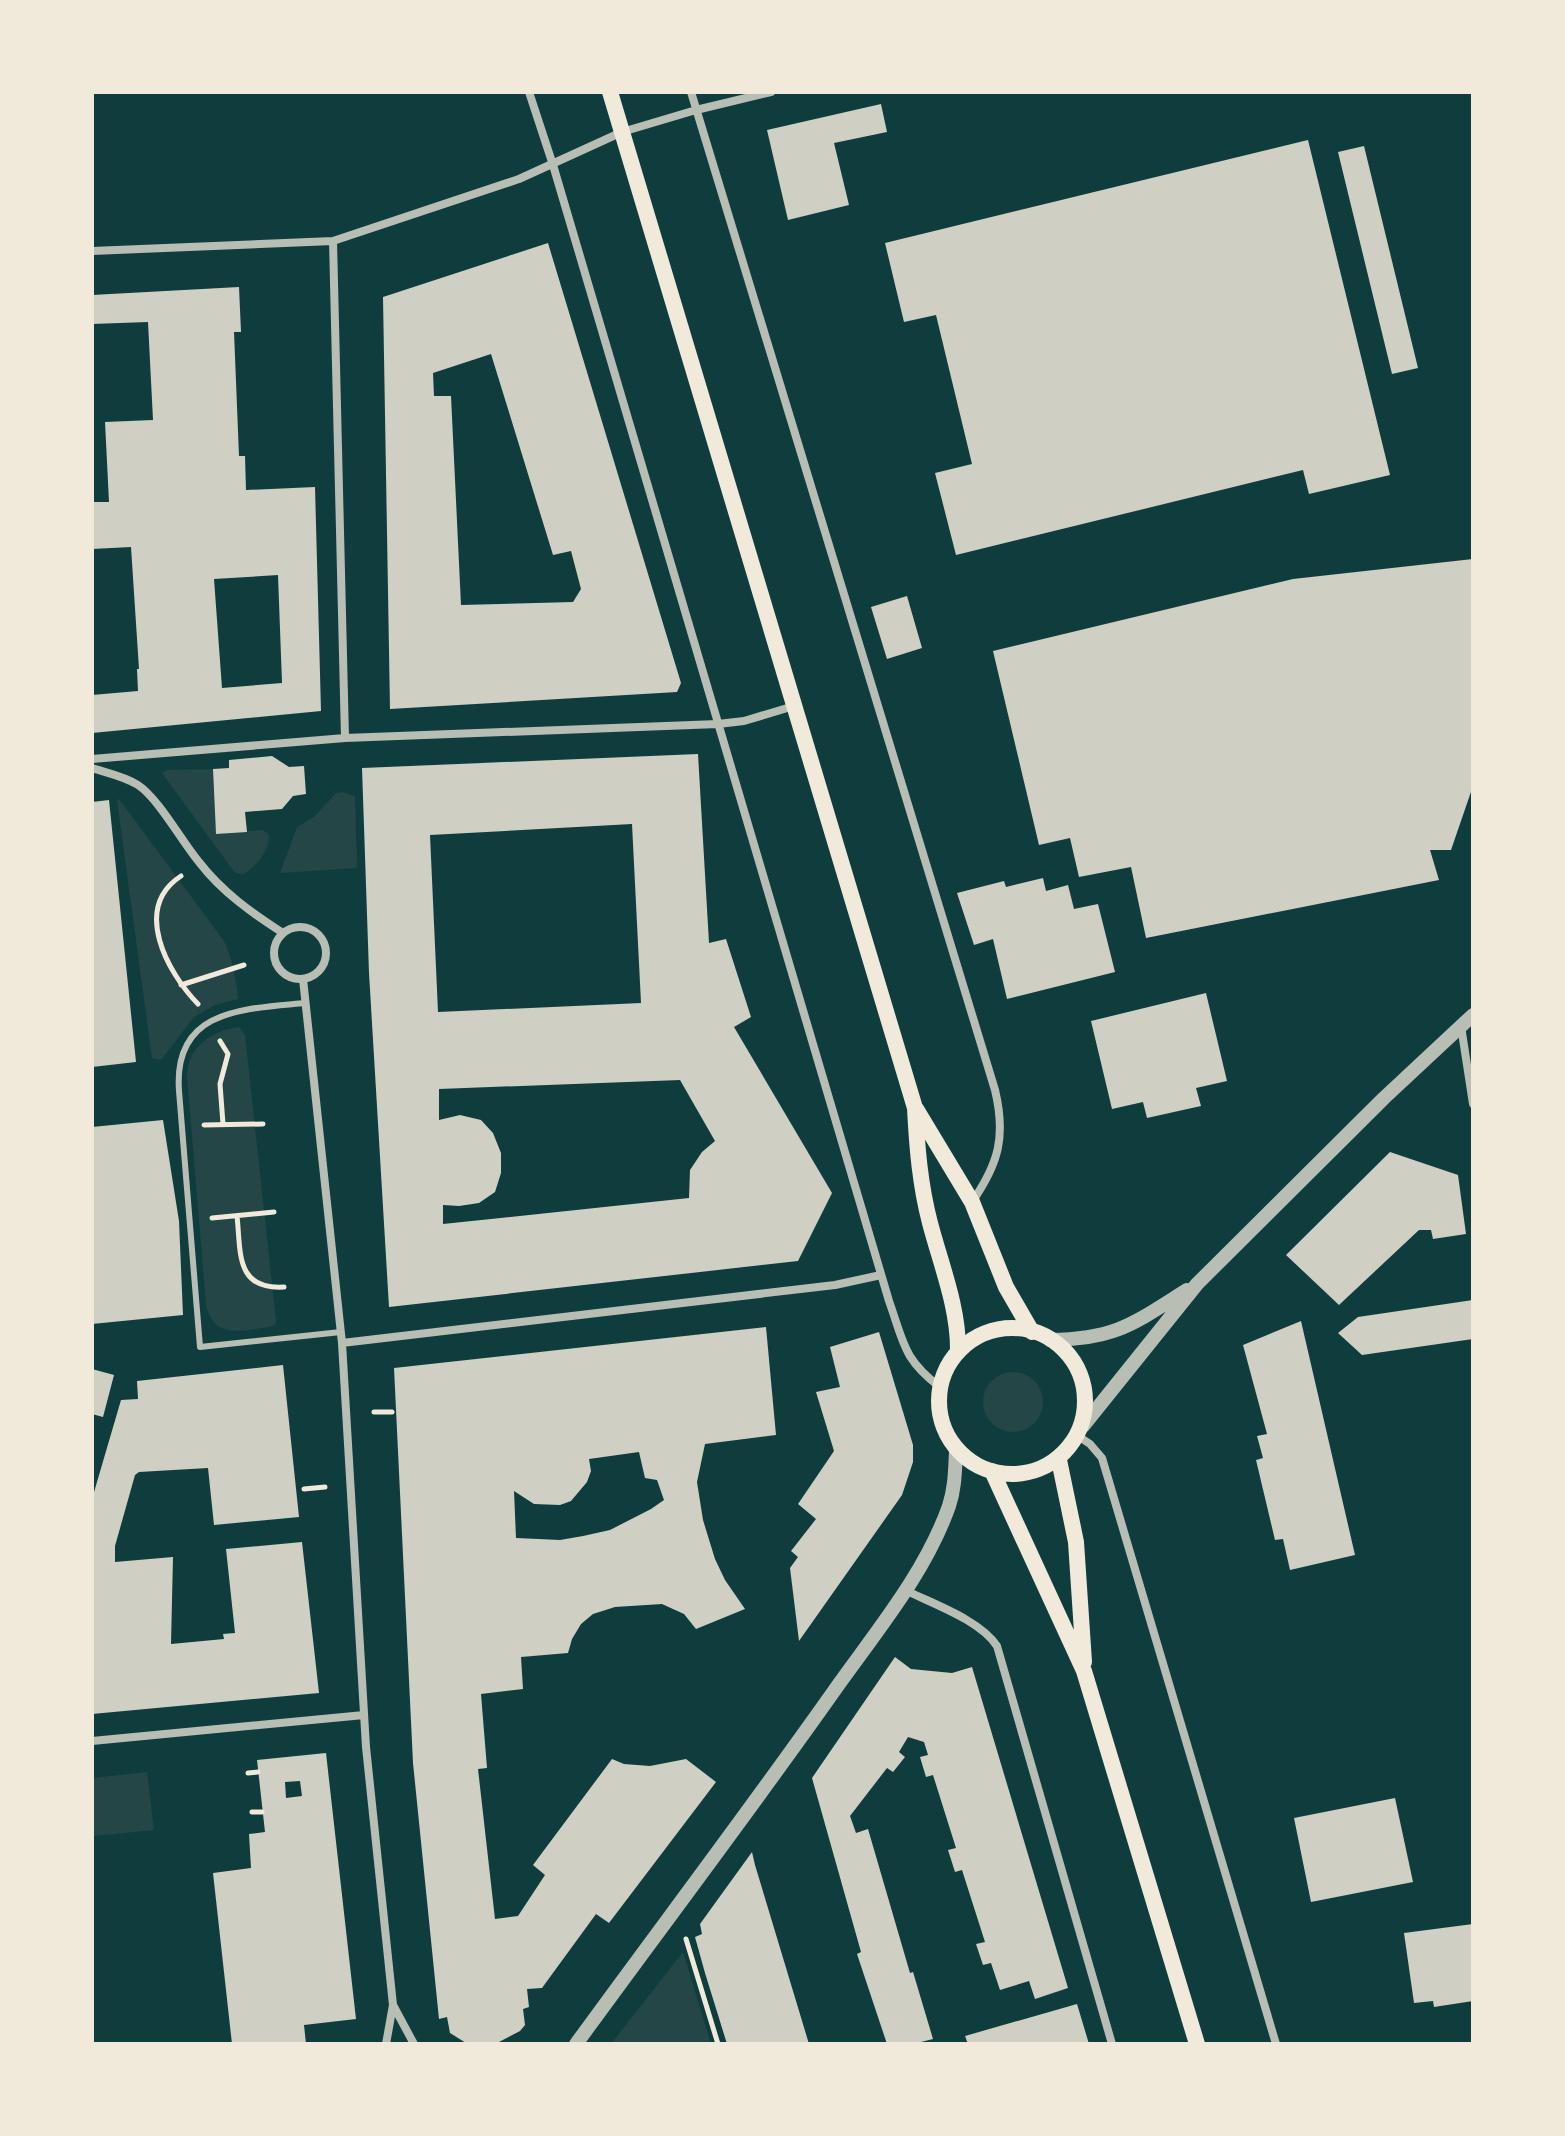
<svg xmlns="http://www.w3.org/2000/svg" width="1565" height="2136" viewBox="0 0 1565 2136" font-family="Signika,sans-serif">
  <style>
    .green { fill: #244646 }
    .building { fill: #cfcfc3; fill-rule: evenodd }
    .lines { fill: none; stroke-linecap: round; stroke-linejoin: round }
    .path { stroke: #f1e9da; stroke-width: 5 }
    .service { stroke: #b8beb3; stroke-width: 6 }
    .minor { stroke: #b8beb3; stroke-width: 8 }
    .tertiary { stroke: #b8beb3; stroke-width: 14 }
    .secondary { stroke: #f1e9da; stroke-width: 16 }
  </style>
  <rect width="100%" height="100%" fill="#0f3d3e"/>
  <path class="green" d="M213,769L216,834L263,830L269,835C269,852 257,865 244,874L235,873L162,773L167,770Z
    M342,792L355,796L357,868L280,873L297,827L314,817L336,793Z
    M119,799L224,941C233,960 236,978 238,999L215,1005L194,1017L161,1060L152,1058L117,800Z
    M239,1027L245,1035L276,1321L275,1325L270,1327C242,1330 215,1341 206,1305L187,1075C188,1046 212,1031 239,1027Z
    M983 1402a30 30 0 1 1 60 0a30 30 0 1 1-60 0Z
    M147,1772L154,1830L94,1836L92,1778Z
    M683,1952L711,2044H611Z"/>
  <path class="building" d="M881,104L887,132L834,143L849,205L788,220L767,130Z
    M1308,140L1390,475L1309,494L1303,470L956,555L935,473L972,464L936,315L904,322L885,243Z
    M1364,146L1418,368L1392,374L1338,152Z
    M548,243L681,683L677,692L390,709L383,297ZM491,354L553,555L571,551L581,589L573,602L461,605L451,396H434L433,373Z
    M239,287L241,332H234L239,456H245L246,490L315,487L321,711L92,733V695L138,691L137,669H139L131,547L92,549V502H109L105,422L153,420L148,322L92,324V295ZM278,575L282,683L222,688L214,579Z
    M1473,559V786L1451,850H1430L1439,880L1146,938L1131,867L1079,877L1070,838L1039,845L993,651L1293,579Z
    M907,596L922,648L887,659L871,607Z
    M698,754L709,943L726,939L751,1017L734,1027L832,1193L798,1261L389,1307L369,973L362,768ZM632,824L641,1003L438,1012L430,835ZM680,1080L715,1141L702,1152L690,1170L689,1198L443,1224V1205L459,1206L479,1203L495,1192L501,1173V1153L493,1133L481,1120L460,1115L439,1120V1089Z
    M272,756L289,767L304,766L306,794L293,796L282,809L245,812L247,832L216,834L213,769L229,768V760Z
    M109,800L136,1062L92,1067V802Z
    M1043,878L1046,891L1068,885L1074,909L1098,904L1115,972L1007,999L993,939L974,945L957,893L1004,881L1006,887Z
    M1206,993L1227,1081L1196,1088L1201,1106L1147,1118L1143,1102L1112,1109L1091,1021Z
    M163,1120L179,1221L183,1315L92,1324V1127Z
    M1390,1152L1458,1175L1466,1234L1433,1239L1431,1230H1419L1339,1305L1286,1255Z
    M1473,1300V1339L1362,1355L1338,1333L1358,1317Z
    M1301,1321L1355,1555L1290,1570L1283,1539L1275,1540L1256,1460L1263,1458L1257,1436L1267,1434L1243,1345Z
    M766,1327L776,1435L705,1444L697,1482L703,1520L715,1559L725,1580L745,1609L696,1629L684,1614L662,1604L615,1607L593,1614L581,1624L572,1639L568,1653L521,1657L523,1689L481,1694L487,1768L478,1769L495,1919L518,1916L545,1875L533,1865L612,1759L624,1764L650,1766L686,1759L716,1782L609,1923L596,1914L542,1988L527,1989L529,2007L523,2009L525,2025L520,2031L499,2042L466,2043L450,2033L447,2017L439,2019L413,1763L394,1368ZM639,1452L645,1478L657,1480L664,1500L651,1509L610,1530L583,1536L560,1540L516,1538L514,1491L534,1504L560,1505L571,1501L587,1482L591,1471L589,1459Z
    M879,1332L913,1445V1462L902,1495L799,1641L790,1568L798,1557L791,1551L816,1519L798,1504L834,1451L816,1392L840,1387L830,1347Z
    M283,1365L299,1517L214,1525L208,1468L139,1472L135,1475L115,1546V1562L173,1557L171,1644L224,1639L223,1634L235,1633L226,1549L302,1542L319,1693L92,1714V1499L121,1400L138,1399L137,1381Z
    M92,1369L114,1375L103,1417L92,1414Z
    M895,1657L911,1669L952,1673L972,1667L1068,1988L1035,1999L1029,1981L1000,1990L991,1963L983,1965L976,1944L985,1942L962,1870L955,1872L948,1850L956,1848L933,1775L926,1777L920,1757L928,1755L924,1742L908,1737L899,1752L905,1757L893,1772L887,1768L850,1816L856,1833L868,1829L910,1973L913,1972L933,2039L921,2042L922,2044H887L857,1954L861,1952L812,1778Z
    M326,1753L356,2019L304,2025L306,2044H232L213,1873L251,1868L249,1834L265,1832L257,1760ZM300,1781L302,1796L286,1798L285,1782Z
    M1395,1798L1413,1882L1311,1902L1294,1818Z
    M752,1852L755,1865L809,2044H727L705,1973L695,1937L702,1934L700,1924Z
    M1473,1924V2001L1434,2007L1433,2001L1414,2003L1404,1933Z
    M1077,2004L1089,2044H968L965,2036Z"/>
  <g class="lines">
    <path class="path" d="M181,876C132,908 167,972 198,1004
      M181,985L244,965
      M220,1041L228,1054L220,1084L223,1124
      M204,1125L263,1124
      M237,1216C241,1252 235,1290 284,1287
      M212,1218L274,1212
      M374,1412H392
      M304,1489L325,1487
      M248,1773L258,1772
      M252,1812H262
      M686,1939L718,2044"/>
    <path class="service" d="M305,1003C243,1009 173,1009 179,1091L200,1347L341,1332"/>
    <path class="minor" d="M529,92L553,165L889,1301C904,1343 903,1359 940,1387
      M691,92L995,1090C1006,1136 999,1163 972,1202
      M333,241L345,738
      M92,251L333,241L519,179L622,132L696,110L771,92
      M92,759L345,738L718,724L744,721L794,706
      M92,768C107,773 124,776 138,785C159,799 182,842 199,862C222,892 252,913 283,933
      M274 953a26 26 0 1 1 52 0a26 26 0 1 1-52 0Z
      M303,979L342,1343L366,1747L393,2005L386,2044
      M1461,1026L1473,1104
      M342,1343L835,1285L881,1275
      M1078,1436L1090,1444L1102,1458L1276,2044
      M905,1590C933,1604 980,1620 997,1646L1112,2044
      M92,1741L364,1715
      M393,2005L414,2044"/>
    <path class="tertiary" d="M1050,1340C1116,1339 1133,1324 1187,1290
      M1083,1426L1197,1284L1384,1098L1473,1015
      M576,2044C662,1926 750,1810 834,1691C875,1633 925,1574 949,1506C955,1488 955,1470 956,1452"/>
    <path class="secondary" d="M610,92L915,1108C917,1147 920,1185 930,1223C941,1265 958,1306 958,1349
      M916,1109L972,1202L1006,1287L1032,1332
      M939 1401a73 73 0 1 1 146 0a73 73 0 1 1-146 0Z
      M1059,1460L1076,1542L1084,1662
      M992,1471L1084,1671L1197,2044"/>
  </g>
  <rect width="1565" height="2136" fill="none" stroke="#f1e9da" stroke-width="188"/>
</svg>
